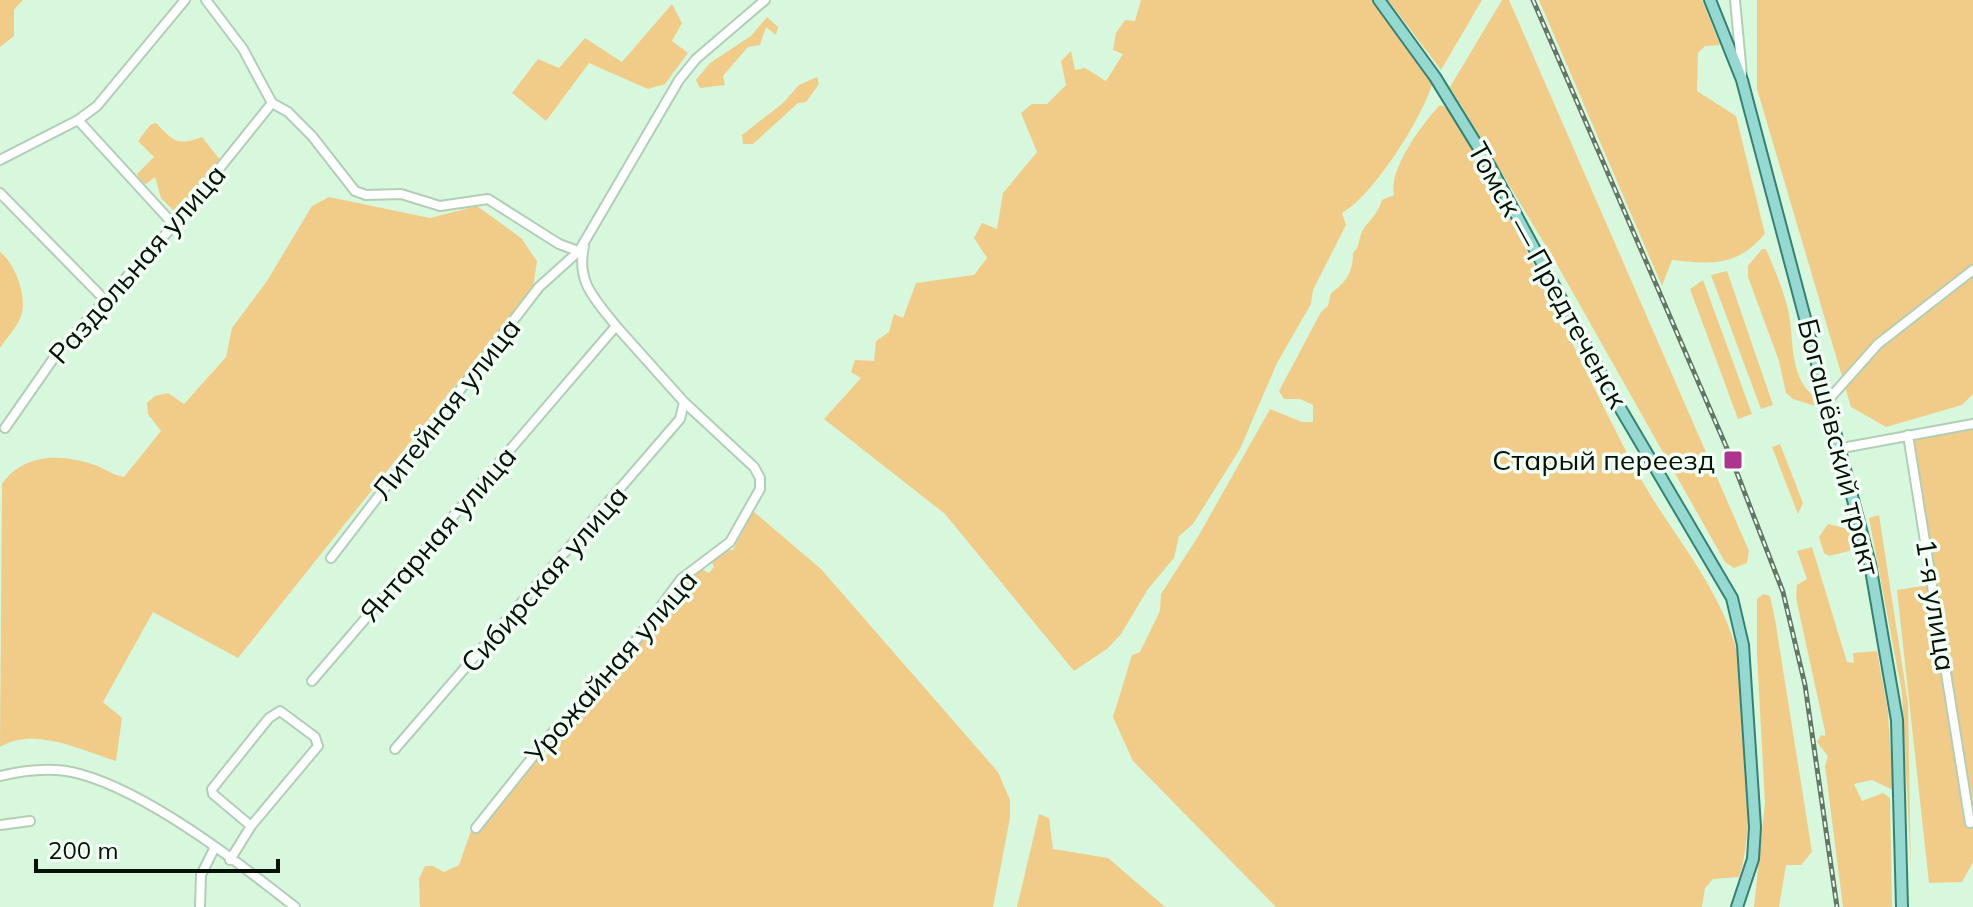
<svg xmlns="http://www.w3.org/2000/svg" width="1973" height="907" viewBox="0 0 1973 907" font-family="Mulish,sans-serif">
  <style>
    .green { fill: #f1cc88 }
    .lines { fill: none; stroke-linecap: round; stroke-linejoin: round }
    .minor-casing { stroke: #b0cfb5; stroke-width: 12 }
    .major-casing { stroke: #358275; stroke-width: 14 }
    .minor { stroke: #fff; stroke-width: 8 }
    .major { stroke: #95d9d0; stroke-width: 10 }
    .rail-casing { stroke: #627766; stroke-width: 5 }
    .rail { stroke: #f2fff4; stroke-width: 2; stroke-dasharray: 6; stroke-linecap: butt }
    .poi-dot { fill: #ac368d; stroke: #f2fff4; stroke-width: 3 }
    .labels { text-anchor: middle; stroke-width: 7; stroke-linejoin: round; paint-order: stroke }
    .street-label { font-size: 28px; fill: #061108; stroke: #f2fff4 }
    .poi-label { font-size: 28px; fill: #061108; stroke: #f2fff4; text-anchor: end }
  </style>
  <rect width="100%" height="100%" fill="#d8f8dd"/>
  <path class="green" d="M0,0H23L14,10V36L0,47Z
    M1141,0H1374L1433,81C1424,116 1373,196 1342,213L1346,225L1313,290L1311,304L1277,363L1240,449L1193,524L1179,536L1174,558L1148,589L1121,634L1107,649L1074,671L945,514L824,419L861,378L851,372L855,360L874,361L876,341L889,332L894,314L903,318L916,283L974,275L987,258L974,238L982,223L997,229L1003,193L1037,152L1021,113L1032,104H1047L1066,85L1061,61L1071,51L1075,70L1085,68L1106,81L1123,54L1113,50L1116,33L1125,20L1135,21Z
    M1388,0H1482L1441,70Z
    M1502,0H1509L1749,551L1747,563L1734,568L1725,562L1555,261L1450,87Z
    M1539,0H1702L1720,45L1705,46L1698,53L1697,91L1736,116L1765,234C1736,267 1713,264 1672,260L1662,286Z
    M1757,0H1973V394L1962,405L1886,427L1851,407L1757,89Z
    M672,4L682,23L672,41L688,53L665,84L648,89L589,63L546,121L512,93L538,59L559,68L585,38L622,62Z
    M767,17L778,27L776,35L766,27L760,45L748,47L723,76L725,85L700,88L696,80L710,63L751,36Z
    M817,77L819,84L806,102L798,103L753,144H743L742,135L783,103L799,85Z
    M1440,105L1450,109C1519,226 1573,350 1636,470C1669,532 1720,584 1738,655C1750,700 1755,834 1739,877L1713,879L1705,888L1702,907H1276L1133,761L1113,717L1132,655L1140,652L1160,611L1161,594L1199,535L1270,409L1302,422H1313V405L1300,399H1284L1279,391L1321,312L1328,306L1331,293C1347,282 1353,271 1353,253C1360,246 1358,243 1361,234C1365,223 1376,219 1382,200L1394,195C1388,169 1423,123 1440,105Z
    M156,123C174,142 178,146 202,137L221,161L178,215L161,198L155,177L146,184L141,182L137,174L154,157L138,141L150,125Z
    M329,197L430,218L477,206L521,238L537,261L533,288L238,658L153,612L103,702L122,718L116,761C81,750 34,726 0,747L2,484C23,454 61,453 95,465C106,469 112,475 124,477L161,431L148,414L147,403L155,396L168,393L184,404L226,357L232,328L267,281L312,206Z
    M1762,249H1766C1773,266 1781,284 1786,302C1796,332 1786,375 1814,396L1815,406L1793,399L1786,393L1779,361L1748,277V266Z
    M0,252C15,263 28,298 21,316C17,327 6,339 0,348Z
    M1727,271L1773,405L1761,409L1711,275Z
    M1703,280L1752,414L1738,419L1690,289Z
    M1973,427V862L1962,882L1929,883L1897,590L1936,584L1912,436Z
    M1780,444L1803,503L1798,514L1772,447Z
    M753,511L821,569L998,772L1010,800V818L993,907H420L419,879L425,866H433L444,872L459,865L471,831L540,754L547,755L555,746L561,723L582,696L595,689L634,632H648L670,604L669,595L697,567L709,573L714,567L711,560L714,548L733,550Z
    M1879,515L1908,703L1911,871L1902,693L1869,518Z
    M1828,524L1852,530L1855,545L1849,551L1829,556L1824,553L1819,537Z
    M1812,547L1847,662L1854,663L1853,653L1877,651L1888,712L1893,790L1872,780L1854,784L1862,801L1883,793L1890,798L1892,907H1843L1825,766L1828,756L1817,742L1821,735L1825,736V731L1796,598L1797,585L1807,579L1797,551Z
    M1763,594L1770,596L1775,619L1812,852L1801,865H1786L1779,907H1754L1765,803L1757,655V599Z
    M1039,814L1049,818L1053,849L1108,858L1165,907H1017Z"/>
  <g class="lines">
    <defs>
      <path id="minor" d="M206,0L243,49L272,103L288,112L312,136L355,191L366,195L401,194L440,206L488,199L559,244L578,251
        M1735,0L1742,75
        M78,120L174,225
        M0,160L78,120L97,106L185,0
        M0,193L104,299
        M1829,399L1878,344L1973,270
        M5,428L58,352L174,225L272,103
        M1908,435L1970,823
        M1842,448L1973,424
        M331,558L539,287L579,251L679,80L696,59L765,0
        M312,681L616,326C595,299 576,282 584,247
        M280,711L315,737L318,746L251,826L213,794L212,789L269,718Z
        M395,749L680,419L684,402
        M0,776C25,770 55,767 80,774C149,793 238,862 295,907
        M0,825L30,821
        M476,828L551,734L609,677L681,579L730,542L760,489V478L754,467L684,402L616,326
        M230,860L251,826
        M200,907L201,875L214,849"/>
      <path id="major" d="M1379,0L1435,77L1491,168L1616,401L1732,598L1743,645L1755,827L1753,859L1737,907
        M1710,0L1742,80L1870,564L1897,720L1902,907"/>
    </defs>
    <use href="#minor" class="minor-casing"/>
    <use href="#major" class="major-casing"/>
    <use href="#minor" class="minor"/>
    <use href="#major" class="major"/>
    <defs>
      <path id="rail" d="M1533,0L1732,460L1783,592L1805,685L1837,907"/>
    </defs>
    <use href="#rail" class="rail-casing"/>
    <use href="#rail" class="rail"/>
  </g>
  <rect class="poi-dot" x="1723" y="450" width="20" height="20" rx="4"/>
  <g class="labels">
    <g class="street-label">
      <text transform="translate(137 264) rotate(-49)" y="10">Раздольная улица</text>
      <text transform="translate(1548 275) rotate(61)" y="10">Томск — Предтеченск</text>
      <text transform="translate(446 409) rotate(-52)" y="10">Литейная улица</text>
      <text transform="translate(1839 447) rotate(76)" y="10">Богашёвский тракт</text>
      <text transform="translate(438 534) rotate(-49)" y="10">Янтарная улица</text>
      <text transform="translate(544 579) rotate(-49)" y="10">Сибирская улица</text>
      <text transform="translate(1936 605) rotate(81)" y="10">1-я улица</text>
      <text transform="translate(611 667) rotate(-49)" y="10">Урожайная улица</text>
    </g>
    <g class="poi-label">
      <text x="1715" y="470">Старый переезд</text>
    </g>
  </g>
  <path d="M36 859v12h242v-12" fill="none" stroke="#061108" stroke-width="4"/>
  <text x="48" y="859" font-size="24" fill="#061108" stroke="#f2fff4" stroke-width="6" paint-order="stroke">200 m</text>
</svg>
